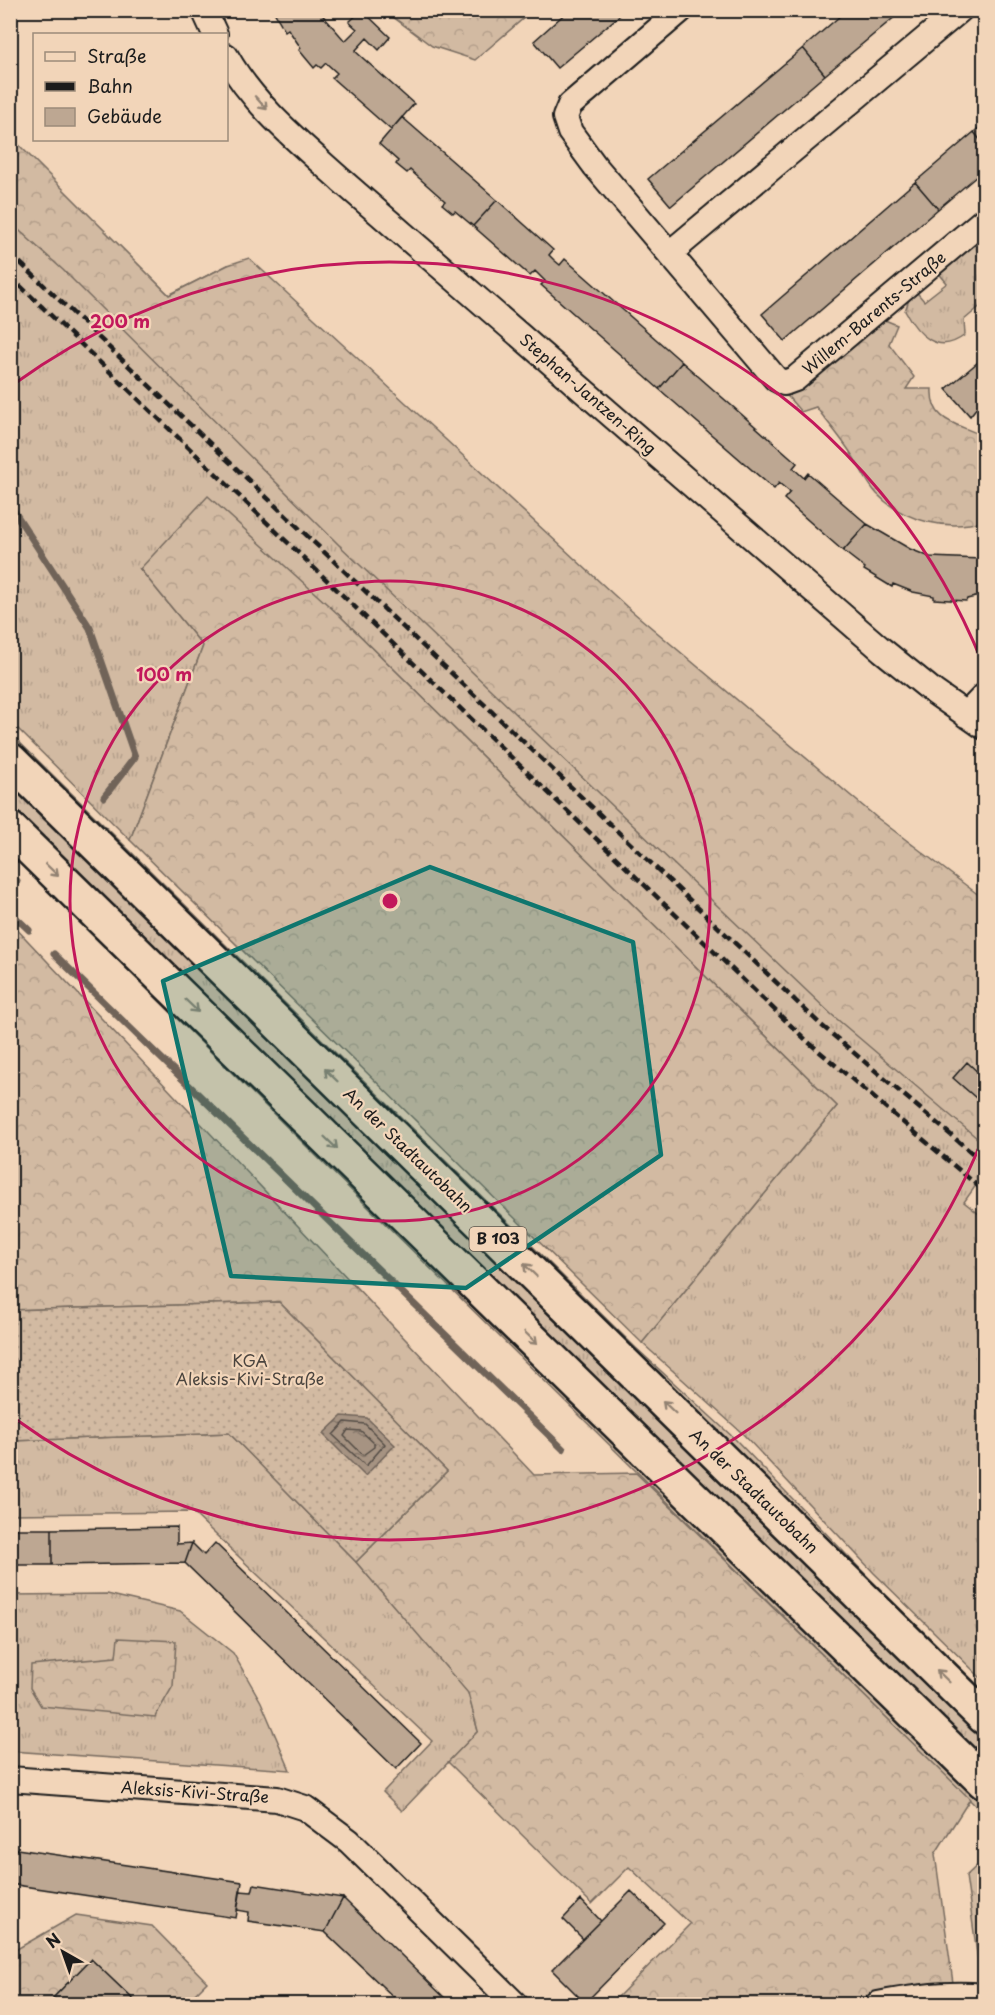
<svg xmlns="http://www.w3.org/2000/svg" width="995" height="2015" viewBox="0 0 995 2015" font-family="'Playpen Sans',sans-serif">
  <style>
    .grass { fill: url(#grass-tufts); stroke: #776b5f; stroke-width: 1.5 }
    .forest { fill: url(#forest-crowns); stroke: #776b5f; stroke-width: 1.5 }
    .garden { fill: url(#garden-dots); stroke: #776b5f; stroke-width: 1.5 }
    .water { fill: url(#water-ripples); stroke: #6f6359; stroke-width: 1.5 }
    .lines { fill: none; stroke-linecap: round; stroke-linejoin: round }
    .shore { stroke: #534c45; stroke-width: 1.5 }
    .stream { stroke: #6f6359; stroke-width: 7 }
    .building { fill: #bda792; stroke: #1c1c1c; stroke-width: 1.5 }
    .minor-casing { stroke: #1c1c1c; stroke-width: 28 }
    .trunk-casing { stroke: #1c1c1c; stroke-width: 38 }
    .minor { stroke: #f2d5b9; stroke-width: 24 }
    .trunk { stroke: #f2d5b9; stroke-width: 33 }
    .rail { stroke: #1c1c1c; stroke-width: 4.5; stroke-dasharray: 9 4.5; stroke-linecap: butt }
    .oneway { stroke: #928272 }
    .marked { fill: #0f766e; fill-opacity: 0.2; stroke: #0f766e; stroke-width: 4.5; stroke-linejoin: round }
    .ring { fill: none; stroke: #c2185b; stroke-width: 3 }
    .labels { text-anchor: middle; stroke-width: 4.5; stroke-linejoin: round; paint-order: stroke }
    .shield { fill: #f2d5b9; stroke: #5c544b; stroke-width: 1.5 }
    .shield-label { font-size: 15px; font-weight: bold; fill: #1c1c1c }
    .street-label { font-size: 16px; fill: #1c1c1c; stroke: #f2d5b9 }
    .park-label { font-size: 16px; fill: #4a443e; stroke: #f2d5b9 }
    .centre { fill: #c2185b; stroke: #f2d5b9; stroke-width: 3 }
    .ring-label { font-size: 18px; text-anchor: middle; font-weight: bold; fill: #c2185b; stroke: #f2d5b9; stroke-width: 4.5; stroke-linejoin: round; paint-order: stroke }
  </style>
  <defs>
    <pattern id="grass-tufts" width="24" height="20" patternUnits="userSpaceOnUse" patternTransform="scale(1.5)"><rect width="24" height="20" fill="#d2baa2"/><path d="M3 7l-1-3M5 7V3M7 7l1-3M15 17l-1-3M17 17v-4M19 17l1-3" fill="none" stroke="#b49f8b"/></pattern>
    <pattern id="forest-crowns" width="20" height="18" patternUnits="userSpaceOnUse" patternTransform="scale(1.5)"><rect width="20" height="18" fill="#d2baa2"/><path d="M2 6a3 3 0 1 1 6 0M12 15a3 3 0 1 1 6 0" fill="none" stroke="#b49f8b"/></pattern>
    <pattern id="garden-dots" width="8" height="8" patternUnits="userSpaceOnUse" patternTransform="scale(1.5)"><rect width="8" height="8" fill="#d2baa2"/><path d="M2 2h.1M6 6h.1" fill="none" stroke="#b49f8b" stroke-width="1.8" stroke-linecap="round"/></pattern>
    <pattern id="water-ripples" width="26" height="14" patternUnits="userSpaceOnUse" patternTransform="scale(1.5)"><rect width="26" height="14" fill="#a69382"/><path d="M2 4q2-2 4 0t4 0M15 11q2-2 4 0t4 0" fill="none" stroke="#86776a"/></pattern>
  </defs>
  <rect width="100%" height="100%" fill="#f2d5b9"/>
  <filter id="ink" filterUnits="userSpaceOnUse"><feTurbulence type="fractalNoise" baseFrequency=".0167" numOctaves="2"/><feDisplacementMap in="SourceGraphic" scale="12" xChannelSelector="R" yChannelSelector="G"/><feConvolveMatrix kernelMatrix="1 2 1 2 8 2 1 2 1" color-interpolation-filters="sRGB"/></filter>
  <g filter="url(#ink)">
    <path class="grass" d="M10,137L169,295L228,265L984,934V1174L964,1202L984,1218V1681L874,1573L742,1433L642,1343L837,1106L338,614L140,569L203,646L130,840L11,722Z
      M984,229V303L964,320L965,335C938,356 918,335 905,311L913,288L924,301L947,283L936,270Z
      M10,733L636,1348L736,1440L869,1578L984,1691V1700L11,745Z
      M10,786L984,1742V1760L11,804Z
      M10,846L935,1752L984,1802V1814L11,855Z
      M229,1433L356,1562L468,1692L478,1731L402,1811L383,1792L432,1741L192,1512L11,1514L10,1441Z
      M107,1594L180,1611L233,1653L261,1702L290,1770L11,1751L10,1595Z"/>
    <path class="forest" d="M385,11H532L475,60L432,46Z
      M11,137L169,295L228,265L249,258L627,607L876,817L984,899V1144L831,1014L339,545L63,270L11,223Z
      M880,318L897,325L889,344L914,377L906,389H932C930,424 962,424 984,437V521C948,531 904,522 877,494C867,483 861,469 852,455C842,439 828,423 816,407L801,412L784,392Z
      M208,496L338,614L837,1106L642,1343L130,840L203,646L140,569Z
      M10,922L534,1475L636,1473L970,1799L935,1854L953,1983L871,1998L851,2004H611L690,1924L629,1867L592,1904L448,1762L478,1731L468,1693L356,1562L447,1471L279,1302L11,1310Z
      M118,1638L176,1641L173,1686L155,1717L41,1706L30,1688L31,1665L116,1657Z
      M984,1859V1983L981,1982L966,1876Z
      M76,1915L152,1926L207,1982L185,2004H138L91,1959L53,1998L59,2004H11L10,1953Z"/>
    <path class="garden" d="M279,1302L447,1471L356,1562L229,1433L11,1441L10,1310Z"/>
    <path class="water" d="M342,1416L367,1418L395,1445L365,1476L323,1434Z"/>
    <g class="lines">
      <path class="shore" d="M345,1422L365,1424L385,1444L366,1466L333,1435Z
        M348,1430L361,1431L374,1443V1447L363,1455L344,1436Z"/>
      <path class="stream" d="M10,505L90,628L135,757L104,797
        M10,889L17,881
        M10,912L29,930
        M54,954L563,1449"/>
    </g>
    <path class="building" d="M273,10H318L345,41L357,29L349,22L362,10L390,37L379,50L367,38L355,51L414,104L391,130L332,78L337,73L326,63L321,68L317,65L314,68L299,50L301,48L288,29L285,31Z
      M569,10H626L557,68L534,41Z
      M847,10H903L825,75L803,48Z
      M803,48L825,75L671,206L648,179Z
      M402,117L497,200L473,226L455,211L453,213L442,204L445,201L410,170L407,173L396,164L398,161L379,144Z
      M984,123V145L974,132Z
      M974,132L984,145V170L938,209L915,182Z
      M915,182L938,209L785,341L762,314Z
      M497,200L553,250L549,255L554,260L560,265L565,259L682,362L659,389L541,285L545,281L535,271L530,276L473,226Z
      M984,357V404L981,402L970,416L946,389Z
      M682,362L797,463L793,468L804,478L808,473L867,524L843,551L784,499L790,492L785,488L779,483L774,489L659,389Z
      M867,524L910,549L930,557L981,559L984,595L967,599L966,601L934,599V596L913,592L893,584L892,587L864,570L865,568L843,551Z
      M967,1062L984,1078V1089L976,1098L953,1078Z
      M177,1527V1544L192,1543L185,1563L52,1565V1529Z
      M10,1529H52V1565H10Z
      M192,1543L204,1555L215,1543L421,1743L396,1769L185,1563Z
      M10,1848L242,1882L236,1918L10,1884Z
      M254,1884L343,1898L325,1932L248,1921L249,1912L237,1910L240,1891L252,1892Z
      M631,1891L664,1923L585,2003L552,1970Z
      M343,1898L451,2004H401L325,1932Z
      M581,1900L601,1921L583,1939L563,1919Z
      M91,1959L138,2004H59L53,1998Z"/>
    <g class="lines">
      <defs>
        <path id="minor" d="M204,10L215,34
          M681,10L570,105L565,117L570,132L595,166L776,379L784,383L795,379L984,220
          M226,56C253,105 301,144 342,181L882,650L934,692L984,727
          M670,253L960,10
          M966,715L984,696
          M10,1779L277,1799L305,1808L349,1841L515,2004
          M878,2004C913,1997 949,1992 984,1996"/>
        <path id="trunk" d="M10,760L984,1717
          M10,829L984,1782"/>
      </defs>
      <use href="#minor" class="minor-casing"/>
      <use href="#trunk" class="trunk-casing"/>
      <use href="#minor" class="minor"/>
      <use href="#trunk" class="trunk"/>
      <path class="rail" d="M10,253L820,1024L984,1163
        M10,276L807,1041L984,1191"/>
    </g>
    <defs><path id="oneway-shaft" d="M-6 0H5M1.5-3L5.5 0L1.5 3" fill="none" stroke-width="1.6" stroke-linecap="round" stroke-linejoin="round" transform="scale(1.5)"/></defs>
    <g class="oneway">
      <use href="#oneway-shaft" transform="translate(261 103) rotate(48)"/>
      <use href="#oneway-shaft" transform="translate(52 870) rotate(44)"/>
      <use href="#oneway-shaft" transform="translate(192 1006) rotate(44)"/>
      <use href="#oneway-shaft" transform="translate(331 1075) rotate(-136)"/>
      <use href="#oneway-shaft" transform="translate(331 1143) rotate(44)"/>
      <use href="#oneway-shaft" transform="translate(530 1270) rotate(-136)"/>
      <use href="#oneway-shaft" transform="translate(531 1338) rotate(44)"/>
      <use href="#oneway-shaft" transform="translate(669 1407) rotate(-136)"/>
      <use href="#oneway-shaft" transform="translate(943 1676) rotate(-136)"/>
    </g>
  </g>
  <path class="marked" d="M430,867L633,942L661,1155L466,1288L231,1276L163,981Z"/>
  <g class="ring">
    <circle cx="390" cy="901" r="320"/>
    <path d="M982 1140A639 639 0 0 1 14 1418M14 384A639 639 0 0 1 982 662"/>
  </g>
  <g class="labels">
    <rect class="shield" x="469.5" y="1227" width="57" height="24" rx="4.5"/>
    <g class="shield-label">
      <text x="498" y="1244">B 103</text>
    </g>
    <g class="street-label">
      <text transform="translate(874 313) rotate(-40)" y="6">Willem-Barents-Straße</text>
      <text transform="translate(588 394) rotate(41)" y="6">Stephan-Jantzen-Ring</text>
      <text transform="translate(408 1150) rotate(44)" y="6">An der Stadtautobahn</text>
      <text transform="translate(754 1491) rotate(44)" y="6">An der Stadtautobahn</text>
      <text transform="translate(195 1792) rotate(4)" y="6">Aleksis-Kivi-Straße</text>
    </g>
    <g class="park-label">
      <text x="250" y="1367">KGA<tspan x="250" dy="18">Aleksis-Kivi-Straße</tspan></text>
    </g>
  </g>
  <circle cx="390" cy="901" r="9" class="centre"/>
  <g class="ring-label">
    <text x="120" y="328">200 m</text>
    <text x="164" y="681">100 m</text>
  </g>
  <rect width="995" height="2015" fill="none" stroke="#f2d5b9" stroke-width="36"/>
  <rect x="18" y="18" width="959" height="1979" fill="none" stroke="#1c1c1c" stroke-width="2" filter="url(#ink)"/>
  <rect x="33" y="33" width="195" height="108" fill="#f2d5b9" stroke="#9c8b7a" stroke-width="1.5"/>
  <rect x="45" y="52" width="30" height="9" fill="#f2d5b9" stroke="#9c8b7a" stroke-width="1.5"/>
  <text x="87" y="63" font-size="18" fill="#1c1c1c">Straße</text>
  <rect x="45" y="82" width="30" height="9" fill="#1c1c1c" stroke="#9c8b7a" stroke-width="1.5"/>
  <text x="87" y="93" font-size="18" fill="#1c1c1c">Bahn</text>
  <rect x="45" y="108" width="30" height="18" fill="#bda792" stroke="#9c8b7a" stroke-width="1.5"/>
  <text x="87" y="123" font-size="18" fill="#1c1c1c">Gebäude</text>
  <g transform="translate(63 1952) rotate(320)" stroke="#f2d5b9" stroke-width="4.5" paint-order="stroke">
  <path d="M0-4.5L10 22L0 15L-10 22Z" fill="#1c1c1c"/>
  <text y="-9" font-size="16" font-weight="bold" text-anchor="middle" fill="#1c1c1c">N</text>
  </g>
</svg>
